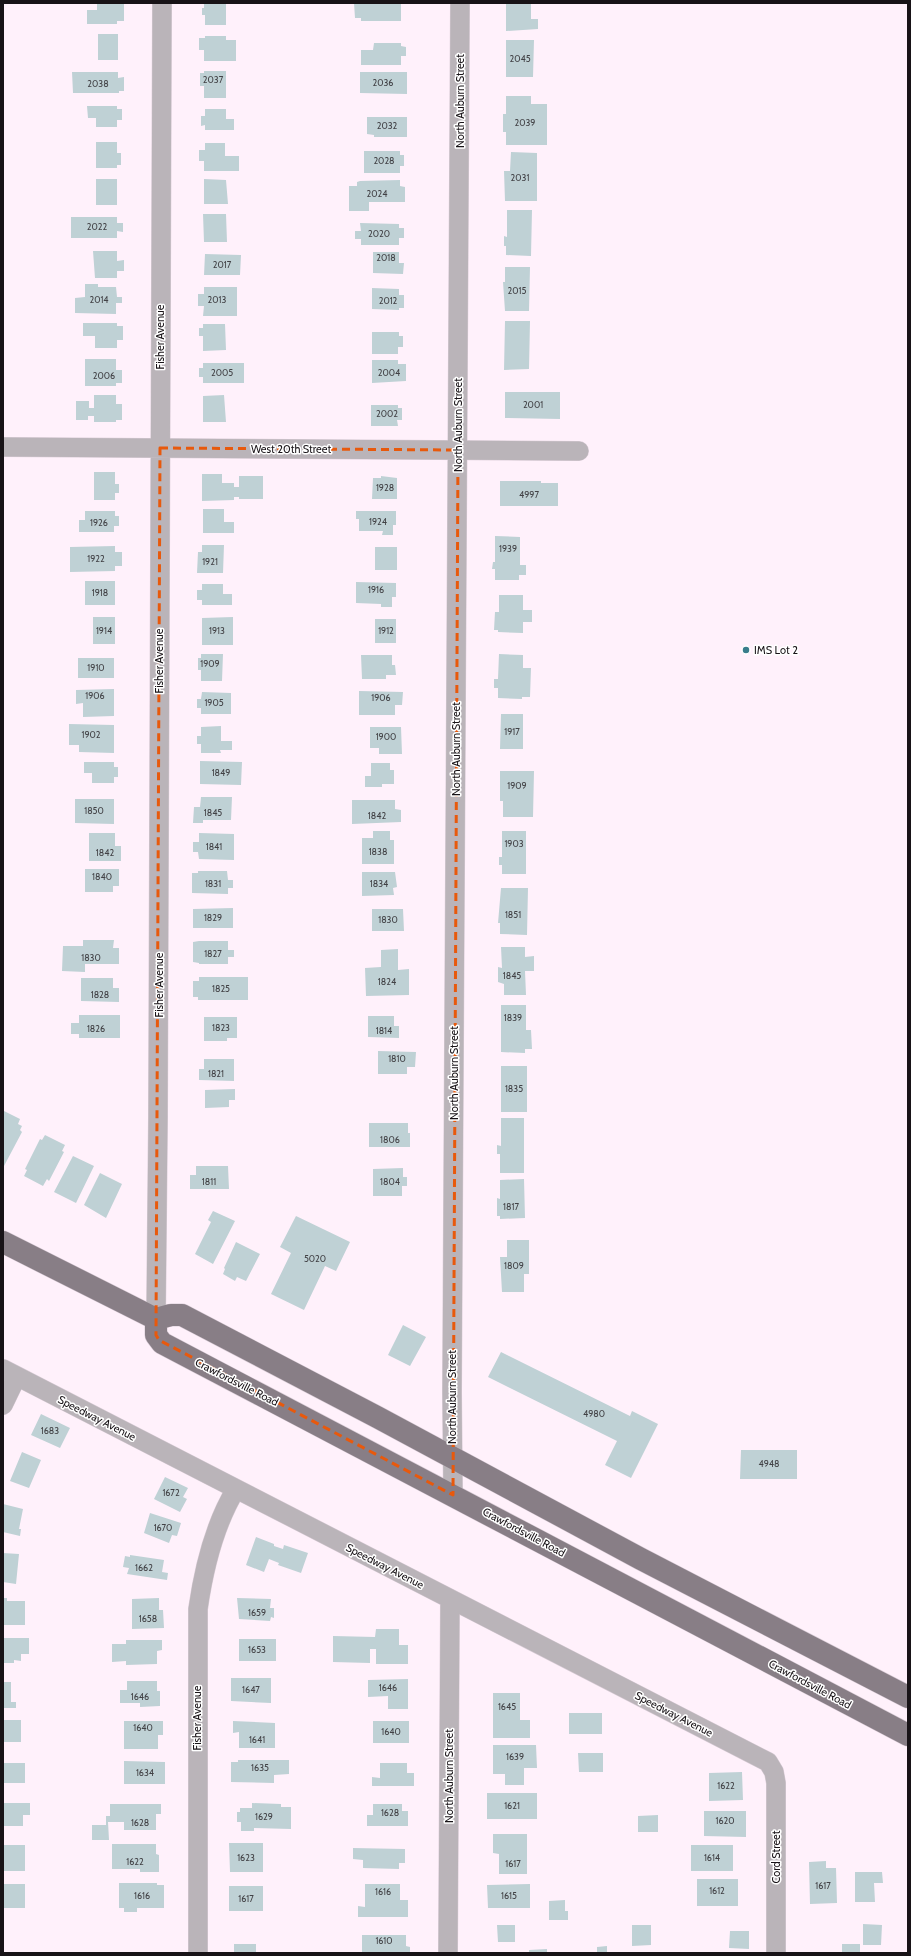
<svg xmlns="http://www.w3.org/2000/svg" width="911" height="1956" viewBox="0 0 911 1956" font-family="Cabin,sans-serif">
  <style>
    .building { fill: #bfd1d5 }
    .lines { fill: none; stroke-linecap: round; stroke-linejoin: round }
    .minor-casing { stroke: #dacdd7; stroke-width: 20 }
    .primary-casing { stroke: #dacdd7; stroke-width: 23 }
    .minor { stroke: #bab4b9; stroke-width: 19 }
    .primary { stroke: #887e86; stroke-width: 22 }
    .marked { fill: none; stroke: #e8590c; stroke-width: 3; stroke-dasharray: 8 5; stroke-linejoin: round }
    .poi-dot { fill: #397d8b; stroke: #fff; stroke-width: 1.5 }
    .labels { text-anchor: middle; stroke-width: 3; stroke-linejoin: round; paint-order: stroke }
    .number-label { font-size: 9px; fill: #424246 }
    .street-label { font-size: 11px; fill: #181317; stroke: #fff }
    .poi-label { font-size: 11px; fill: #181317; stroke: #fff; text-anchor: start }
  </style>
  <rect width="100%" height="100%" fill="#fff1fb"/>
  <path class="building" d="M97,3H124V21H117V24H87V10H97Z
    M204,3H226V25H205V15H202V8H204Z
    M354,3H401V21H361V18H355Z
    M506,3H531V19H538V29L506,31Z
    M98,34H118V60H98Z
    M205,36H226V40H236V61H204V50H199V38H205Z
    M506,40H534L533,77H506Z
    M374,43H401V46L406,47V56H401V65H361V50H373Z
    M204,71H226V98H204V86H200V73H204Z
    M72,72H118V78L124,77V91H119V93H73Z
    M360,72H407V94L360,93Z
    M506,96H531V104H547V145H506V132H503V114H506Z
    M87,106H117V109H122V120H117V127H96V118H88Z
    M205,109H226V119H234V130H205V125L201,126V116H205Z
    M367,117H407V137H374V135L367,134Z
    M96,142H117V153H121V165H117V168H96Z
    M205,143H225V156H239V171H204V161H199V150H205Z
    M364,151H400V155H404V166H400V173H364Z
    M511,152L537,153V201H505L504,171H510Z
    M96,179H117V205H96Z
    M204,179L226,180L228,204H204Z
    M400,180V186L405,187V202H369V211H349V186H357V182L360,181Z
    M507,210H532L531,256L506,255V246H504V236L507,237Z
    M203,214H226L227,242H204Z
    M71,217H117V223H123V232L117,231V238H71Z
    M360,223L399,224V228H404V238H399V245H361V239H355V231H361Z
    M93,251H117V261L124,260V271H117V278H95Z
    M373,252H399V263H404L403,274L373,273Z
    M205,254L241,255L240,275H204Z
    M505,267H530L529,311H505L503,282H505Z
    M85,284H98V287H116L117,297H122V303H116V314L75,313V298L85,297Z
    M204,287H237V316H203L204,306H198V294H204Z
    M372,288L399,289V295H404V308H399V310L372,309Z
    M505,321H530L529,369L504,370Z
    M83,323H117V326H123V340H117V348H95V336H83Z
    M203,324H225L226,350L203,351V336H199V328H203Z
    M372,332H399V336H403V347H398V354H372Z
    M85,359H116V370H122V383H116V386H85Z
    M372,360H398V364H406V381L372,383Z
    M203,363H244V383H203V377H199V368H203Z
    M505,392H560V419L505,418Z
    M94,395H116V404H122V420H116V422H94V416H88V420H76V401H89V408H94Z
    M224,395L226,422H203V396Z
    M371,405H398V408H402V420H397L398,426H371Z
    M94,472H115V484H119V493H115V500H94Z
    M202,474H222V483H234V487H239V476H263V499H239V497H234V500L202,501Z
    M381,476L397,478V499H372L373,478H381Z
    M500,481H541V483H558V506H500Z
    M203,509H224V522H234V533H203Z
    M85,511H115V516H119V526H114V532H79V520H85Z
    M356,511H396V525H393V535H382L383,531H359V519H356Z
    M495,536L520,537V565H526V575H519V580H495V569H492L493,562H495Z
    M202,545H224L223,573H197L198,552H202Z
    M115,546V552H122V566H115V571L70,572V547Z
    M375,547H397V570H375Z
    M85,581H115V605H85Z
    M356,582L396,583V597H392V607H381V604L356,603Z
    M202,584H223V594H232V605H202V600H197V590H202Z
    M499,595H523V610H532V622H523V633L498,632V630H494L495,612H499Z
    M93,617H115V644H93Z
    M233,617V645H202V618Z
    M375,619H396V643H375Z
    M201,654H223L222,681H201V670H198V658H201Z
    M499,654L523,655V668H531L530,697H522V699L498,698V688H494V679H498Z
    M361,655H392V665H395L396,675H386V679H362Z
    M78,658H114V678H78Z
    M114,689V716L83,717V703L76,704V690Z
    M359,691L403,692L402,705H395V715H359Z
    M202,692L231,693V714H201V708H197V699H201Z
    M501,714H523V749H500Z
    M69,724L114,725V753L79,752V745H69Z
    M221,726V741H232V750H220L221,753H201V744H197V736H201V727Z
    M370,727H401L402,754H379V748H370Z
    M200,761L242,762L241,785L200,784Z
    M84,762H114V767H118V777H114V783H92V773H84Z
    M371,763H390V770H394V784H382V787H365V776H371Z
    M500,771H534L533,817H503V801H500Z
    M201,797H232L231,820H203V823H193L194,807H200Z
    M75,799H114V824L75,823Z
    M352,800H395V809L401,810V822L352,824Z
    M373,831H390V840H394V864H362V838H373Z
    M502,831H526V874H502V865H499V857H502Z
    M89,833H115V846H121V861H89Z
    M199,833L234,834V860L199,859L198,852H193V842H199Z
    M85,869H119V886H113V892H85Z
    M198,871H227L228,880H233V888H228V894L192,893V873H198Z
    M362,872H395L397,887L393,888L394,895L362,896Z
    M501,888H528L527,935L500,934V923H498Z
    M233,908V928H193V909Z
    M372,909H403L404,931H372Z
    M83,940H114L113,948H119V964H85V972L62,971L63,946H83Z
    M199,941H228V950H234V957H228V964H199V963L193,962V942Z
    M501,947H525V957L534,956V971H525L526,995H504V984L498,982V967L502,968Z
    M398,949V970L409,969V995L366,996L365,968L381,967V950Z
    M199,977H248V1000H198V997H193V981H199Z
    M81,978H113V988H119V1002L81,1001Z
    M501,1005H526V1030H531L532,1049H525V1053L501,1052Z
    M79,1015H120V1038H79V1034H71V1023H79Z
    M368,1016H394V1026H399V1038L368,1037Z
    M204,1017H237V1038H227V1041H204Z
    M378,1051L416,1052L415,1067H407V1074H378Z
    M204,1059H234V1081L199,1080V1069H204Z
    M501,1066H527V1112H501Z
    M235,1089V1100H229V1107L205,1108V1090Z
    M4,1111L20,1119L18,1124L22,1126L20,1130L22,1132L4,1166L3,1165Z
    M501,1118H524V1173H500V1154H497V1145L501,1146Z
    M369,1123H408V1133H410V1147H369Z
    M45,1135L65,1145L62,1151L64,1152L49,1181L47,1179L43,1186L24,1176L27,1170L25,1169L40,1139L42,1140Z
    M73,1156L94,1166L76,1203L54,1192Z
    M196,1166H228L229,1189H190V1175H196Z
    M403,1168V1177H407V1186H402V1196H373V1169Z
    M100,1173L122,1184L106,1218L84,1205Z
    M524,1179L525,1218L500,1219V1216H497V1198L500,1199V1180Z
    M213,1211L235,1221L213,1264L195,1254L211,1222L208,1220Z
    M296,1216L350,1242L336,1271L325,1266L304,1310L271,1294L291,1253L280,1247Z
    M507,1240H529V1274H524V1292H502L500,1257H507Z
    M236,1242L260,1254L246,1281L237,1277L235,1281L223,1274L225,1269L224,1268Z
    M403,1325L426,1337L410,1366L388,1355Z
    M501,1352L630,1416L632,1411L658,1424L631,1478L605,1465L617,1441L488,1377Z
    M41,1414L70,1428L60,1448L31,1435Z
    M741,1450H797V1479H740Z
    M22,1452L41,1460L29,1488L10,1481Z
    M165,1477L188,1488L183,1497L187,1499L180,1512L154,1499Z
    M3,1504L23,1509L19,1529H21L20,1536L3,1532Z
    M150,1513L181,1523L177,1536L172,1535L169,1543L144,1533Z
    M256,1537L274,1544V1546L283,1549L284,1545L308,1553L301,1573L278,1565L279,1563L269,1559L264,1572L246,1565Z
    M3,1553L19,1554L16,1584L3,1582Z
    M130,1555L164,1560L162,1572L168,1573L167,1580L127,1574L129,1568L123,1567L125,1556L130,1557Z
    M3,1598H7V1601H25V1625H3Z
    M159,1598V1610H163L164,1628L132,1629V1599Z
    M237,1598L271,1599L270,1608H274V1618L271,1617L270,1621L239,1619Z
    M376,1629H399V1645H408V1664H376V1649H370V1663L333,1662V1636L375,1637Z
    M3,1638H29V1654H21V1661L14,1660V1663H3Z
    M239,1639H276V1661H239Z
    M126,1640H162V1650L157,1651V1664L126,1665V1661L112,1662V1644H126Z
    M231,1678H271V1703L231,1701Z
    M408,1679V1709H388V1696L368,1697V1680Z
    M127,1681H157V1691H160V1706L140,1707V1703H120V1690H127Z
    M3,1682H11V1702H16V1708H3Z
    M493,1693H520V1720H530V1738H493Z
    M569,1713H602V1734H569Z
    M3,1720H21V1742H3Z
    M124,1721H163V1735H158V1749H124Z
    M233,1721L275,1723V1748H239V1732L233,1733Z
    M373,1721H409V1743H373Z
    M493,1745H536L537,1768H524V1785H505V1774H493Z
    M578,1753H603V1772H579Z
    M238,1760H289V1774L274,1775V1783L231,1782V1762H238Z
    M124,1761L165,1762V1784H124Z
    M3,1763H25V1783H3Z
    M380,1763H407V1773H414V1786H372V1777L380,1778Z
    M742,1772L743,1800L709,1801V1773Z
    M487,1793H537V1819H487Z
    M3,1803H30V1815H23V1826H3Z
    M252,1803L281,1804V1807H291V1829L254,1828V1831H241V1822H237V1812H240V1808H252Z
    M110,1804H161V1814H156V1830H124V1822H108L109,1840H92V1825H106V1816H110Z
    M373,1804H402V1811H408V1826H367V1815H373Z
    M704,1811H746V1837L704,1836Z
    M658,1815V1832H638V1816Z
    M493,1834H527V1874H499V1854L493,1853Z
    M229,1843H263V1872H230Z
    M112,1844H156V1854L159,1855V1872H140V1869H112Z
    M3,1845H25V1871H3Z
    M691,1845H733V1871H691Z
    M353,1848L405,1849V1863H399V1869L363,1868V1860L353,1859Z
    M826,1861V1868H836L837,1903L810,1904L809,1862Z
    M855,1872H882L883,1883H874L875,1902H855Z
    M697,1879H738V1906H697Z
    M119,1883H157V1885H164V1908H137V1912H124V1908H119Z
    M3,1884H25V1908H3Z
    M365,1884H400V1900H408V1917H358V1906L365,1907Z
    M530,1884V1908H488L487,1885Z
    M229,1886H263V1911H229Z
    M565,1900V1911H568V1920H549V1901Z
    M863,1924L882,1925L881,1945H863Z
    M497,1925H515V1942H498Z
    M632,1925H651V1945L632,1946Z
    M730,1931H749V1949L729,1948Z
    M362,1935H406V1946L410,1947V1953H362Z
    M234,1944H256V1953H234Z
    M842,1944H860V1953H842Z
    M607,1946V1953H597V1947Z
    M547,1949V1953H529V1950Z"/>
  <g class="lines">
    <defs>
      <path id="minor" d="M3,447L579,451
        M156,1319L158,1117L162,3
        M3,1369L768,1762L774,1772L776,1783V1953
        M3,1405L17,1376
        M453,1495L452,1392L460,3
        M198,1953V1609C204,1567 214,1525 236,1489
        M448,1953L450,1599"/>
      <path id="primary" d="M3,1242L156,1319L171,1315H182L377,1417L641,1559L908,1697
        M156,1319V1335L162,1343L908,1735"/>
    </defs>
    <use href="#minor" class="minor-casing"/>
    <use href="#primary" class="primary-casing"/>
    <use href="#minor" class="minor"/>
    <use href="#primary" class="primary"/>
  </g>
  <path class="marked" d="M160,448L458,450L453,1495L159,1340L156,1335Z"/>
  <circle class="poi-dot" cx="746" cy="650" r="4"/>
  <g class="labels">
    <g class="number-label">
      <text x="520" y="62">2045</text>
      <text x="213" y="83">2037</text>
      <text x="383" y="86">2036</text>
      <text x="98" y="87">2038</text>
      <text x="525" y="126">2039</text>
      <text x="387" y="129">2032</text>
      <text x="384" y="164">2028</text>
      <text x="520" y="181">2031</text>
      <text x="377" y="197">2024</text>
      <text x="97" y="230">2022</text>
      <text x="379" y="237">2020</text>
      <text x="386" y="261">2018</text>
      <text x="222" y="268">2017</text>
      <text x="517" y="294">2015</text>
      <text x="99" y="303">2014</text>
      <text x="217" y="303">2013</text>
      <text x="388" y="304">2012</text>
      <text x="222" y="376">2005</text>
      <text x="389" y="376">2004</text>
      <text x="104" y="379">2006</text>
      <text x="533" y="408">2001</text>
      <text x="387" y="417">2002</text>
      <text x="385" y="491">1928</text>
      <text x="529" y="498">4997</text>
      <text x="378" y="525">1924</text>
      <text x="99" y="526">1926</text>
      <text x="508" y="552">1939</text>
      <text x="96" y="562">1922</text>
      <text x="210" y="565">1921</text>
      <text x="376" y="593">1916</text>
      <text x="100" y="596">1918</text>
      <text x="104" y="634">1914</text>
      <text x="217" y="634">1913</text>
      <text x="386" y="634">1912</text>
      <text x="210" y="667">1909</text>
      <text x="96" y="671">1910</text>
      <text x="95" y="699">1906</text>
      <text x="381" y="701">1906</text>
      <text x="214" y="706">1905</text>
      <text x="512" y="735">1917</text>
      <text x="91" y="738">1902</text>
      <text x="386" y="740">1900</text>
      <text x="221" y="776">1849</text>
      <text x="517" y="789">1909</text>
      <text x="94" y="814">1850</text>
      <text x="213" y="816">1845</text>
      <text x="377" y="819">1842</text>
      <text x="514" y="847">1903</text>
      <text x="214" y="850">1841</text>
      <text x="378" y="855">1838</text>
      <text x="105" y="856">1842</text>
      <text x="102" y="880">1840</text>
      <text x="213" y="887">1831</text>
      <text x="379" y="887">1834</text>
      <text x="513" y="918">1851</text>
      <text x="213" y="921">1829</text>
      <text x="388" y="923">1830</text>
      <text x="213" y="957">1827</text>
      <text x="91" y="961">1830</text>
      <text x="512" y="979">1845</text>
      <text x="387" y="985">1824</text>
      <text x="221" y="992">1825</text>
      <text x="100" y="998">1828</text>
      <text x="513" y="1021">1839</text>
      <text x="221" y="1031">1823</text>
      <text x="96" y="1032">1826</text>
      <text x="384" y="1034">1814</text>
      <text x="397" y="1062">1810</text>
      <text x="216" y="1077">1821</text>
      <text x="514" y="1092">1835</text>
      <text x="390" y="1143">1806</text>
      <text x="209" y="1185">1811</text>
      <text x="390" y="1185">1804</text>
      <text x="511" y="1210">1817</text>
      <text x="315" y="1262">5020</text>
      <text x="514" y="1269">1809</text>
      <text x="594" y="1417">4980</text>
      <text x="50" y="1434">1683</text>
      <text x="769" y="1467">4948</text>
      <text x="171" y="1496">1672</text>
      <text x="163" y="1531">1670</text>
      <text x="144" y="1571">1662</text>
      <text x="257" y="1616">1659</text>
      <text x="148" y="1622">1658</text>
      <text x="257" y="1653">1653</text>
      <text x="388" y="1691">1646</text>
      <text x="251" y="1693">1647</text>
      <text x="140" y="1700">1646</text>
      <text x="507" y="1710">1645</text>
      <text x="143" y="1731">1640</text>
      <text x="391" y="1735">1640</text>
      <text x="257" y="1743">1641</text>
      <text x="515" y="1760">1639</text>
      <text x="260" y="1771">1635</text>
      <text x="145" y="1776">1634</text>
      <text x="726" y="1789">1622</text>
      <text x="512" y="1809">1621</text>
      <text x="390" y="1816">1628</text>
      <text x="264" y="1820">1629</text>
      <text x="725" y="1824">1620</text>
      <text x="140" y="1826">1628</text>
      <text x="246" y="1861">1623</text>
      <text x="712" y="1861">1614</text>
      <text x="135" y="1865">1622</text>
      <text x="513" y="1867">1617</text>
      <text x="823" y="1889">1617</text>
      <text x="717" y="1894">1612</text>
      <text x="383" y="1895">1616</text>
      <text x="142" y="1899">1616</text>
      <text x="509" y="1899">1615</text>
      <text x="246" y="1902">1617</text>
      <text x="384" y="1944">1610</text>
    </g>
    <g class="street-label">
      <text transform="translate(460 101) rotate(-90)" y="4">North Auburn Street</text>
      <text transform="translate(160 337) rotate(-90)" y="4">Fisher Avenue</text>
      <text transform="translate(458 425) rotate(-90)" y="4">North Auburn Street</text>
      <text x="291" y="453">West 20th Street</text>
      <text transform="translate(159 661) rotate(-90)" y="4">Fisher Avenue</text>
      <text transform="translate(456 749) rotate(-90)" y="4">North Auburn Street</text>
      <text transform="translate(159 985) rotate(-90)" y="4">Fisher Avenue</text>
      <text transform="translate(454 1073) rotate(-90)" y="4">North Auburn Street</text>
      <text transform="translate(237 1382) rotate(27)" y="4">Crawfordsville Road</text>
      <text transform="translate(452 1397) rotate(-90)" y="4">North Auburn Street</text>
      <text transform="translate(97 1418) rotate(27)" y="4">Speedway Avenue</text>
      <text transform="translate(524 1532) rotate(28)" y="4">Crawfordsville Road</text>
      <text transform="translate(385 1566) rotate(27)" y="4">Speedway Avenue</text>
      <text transform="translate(810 1684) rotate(28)" y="4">Crawfordsville Road</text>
      <text transform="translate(674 1714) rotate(27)" y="4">Speedway Avenue</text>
      <text transform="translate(197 1718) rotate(-90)" y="4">Fisher Avenue</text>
      <text transform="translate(449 1776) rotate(-90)" y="4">North Auburn Street</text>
      <text transform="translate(776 1857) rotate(-90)" y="4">Cord Street</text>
    </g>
    <g class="poi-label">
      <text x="754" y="654">IMS Lot 2</text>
    </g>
  </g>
  <rect width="911" height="1956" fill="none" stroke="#181317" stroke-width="8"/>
</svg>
